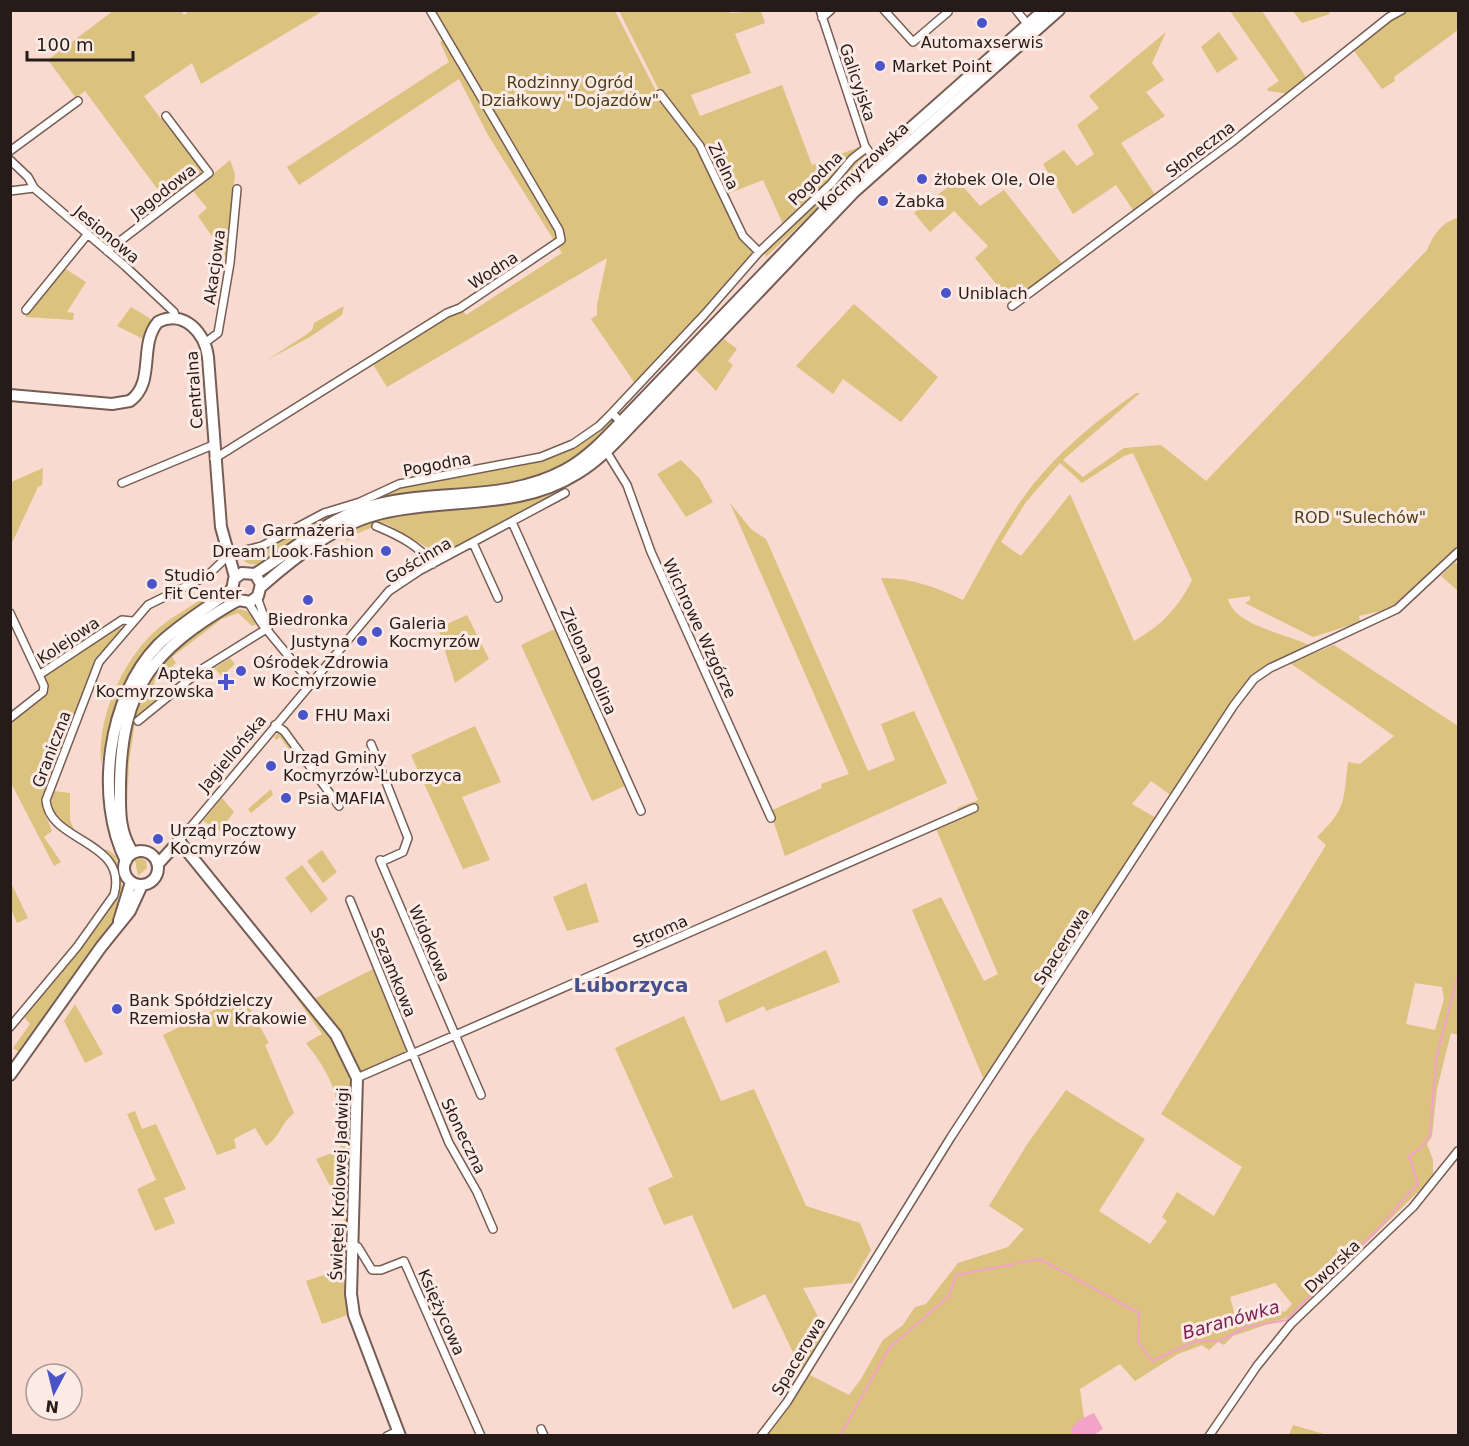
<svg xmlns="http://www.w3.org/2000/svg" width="1469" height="1446" viewBox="0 0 1469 1446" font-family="'DejaVu Sans',sans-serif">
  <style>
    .green { fill: #dbc27e; fill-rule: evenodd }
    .water { fill: #f3a2c9 }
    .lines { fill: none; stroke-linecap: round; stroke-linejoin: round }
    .stream { stroke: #f3a2c9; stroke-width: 2 }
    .street-casing { stroke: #765d54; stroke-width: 10 }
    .secondary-casing { stroke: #765d54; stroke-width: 14 }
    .street { stroke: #fff; stroke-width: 7 }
    .secondary { stroke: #fff; stroke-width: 10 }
    .poi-dot { fill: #4a53c8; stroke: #fceae4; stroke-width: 2 }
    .labels { text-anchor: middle; stroke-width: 6; stroke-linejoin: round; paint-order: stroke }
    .poi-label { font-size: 16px; fill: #261b18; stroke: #fceae4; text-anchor: start }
    .park-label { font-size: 16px; fill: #493c19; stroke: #fceae4 }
    .street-label { font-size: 16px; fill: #261b18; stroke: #fceae4 }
    .water-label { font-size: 18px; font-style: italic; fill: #791d52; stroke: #fceae4 }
    .quarter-label { font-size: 20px; font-weight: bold; fill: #46508d; stroke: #fceae4 }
  </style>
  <rect width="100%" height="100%" fill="#f8dad0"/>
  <path class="green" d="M190,10L323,11L201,84L192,63L144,96L161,119L164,117L205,173L167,202L85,91L76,98L48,60L113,11H181L184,15Z
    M729,10L730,13L761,11L765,23L735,34L751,73L691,95L700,116L782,85L812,165L859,147L831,182L783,224L763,180L725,195L685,122L658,88L619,11Z
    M1406,10H1458V30L1394,77L1395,81L1382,89L1352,48Z
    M431,11H615L656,91L697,147L740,236L753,252L704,313L636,385L591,319L597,315V305L607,258L387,387L372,363L460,307L466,315L562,253L557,245L566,239Z
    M1230,11H1262L1308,80L1290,94L1268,91L1267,89L1279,81Z
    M1293,11H1328L1330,14L1302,23Z
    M1166,32L1152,63L1164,80L1146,92L1165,116L1121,143L1156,196L1135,213L1116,185L1073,214L1043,164L1064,150L1077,166L1094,154L1077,125L1099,108L1089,96Z
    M1219,32L1238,59L1217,73L1201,47Z
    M445,39L558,234L555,242L488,135L459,79L299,185L287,167L449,62L440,42Z
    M864,155L867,161L766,257L763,250L821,198L859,156Z
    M230,160L235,174L227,258L198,216L207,208L193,191Z
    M957,180L980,206L1004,190L1063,265L1012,303L975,258L988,246L954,211L930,232L914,213Z
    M1458,218V546L1394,608L1359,616L1360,622L1313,637L1245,603L1250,600V596L1228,599C1235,627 1290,634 1313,647L1253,675L1172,796L1151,781L1132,804L1156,818L985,1082L912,910L941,897L984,981L998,974L934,824L959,813L957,808L978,800L881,578C912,578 935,587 963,600C982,567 1000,530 1023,498C1054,455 1093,423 1136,393H1140L1063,460L1083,477L1124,448L1161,445L1206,481L1427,250C1434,235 1441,222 1458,218ZM1133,453L1192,580C1179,607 1161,626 1134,641L1070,494L1021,556L1001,542L1026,502L1060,463L1082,483L1124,456Z
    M64,268L86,282L67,312L74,313L73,320L25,317Z
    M854,304L938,377L901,422L843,379L833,394L796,366Z
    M344,306L342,315L310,337L267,360L307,334L312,330L314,323Z
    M131,307L151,319L143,339L117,326Z
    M724,339L737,349L728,361L733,365L716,391L695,369Z
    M609,418L615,424C599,438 583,454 565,465C509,496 441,487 380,498L365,503L265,562C254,566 246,566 240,555L263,548L324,515L400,486L488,469L574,445Z
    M681,460L699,478L713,502L686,517L657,474Z
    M43,468L42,485L38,487L11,545V482Z
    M564,488L444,553L435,552L387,524L383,523L356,534L348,541L343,535C411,497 491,518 564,488Z
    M730,503L751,529L766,539L868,771L895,760L881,724L914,711L947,783L785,856L770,811L822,788L821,784L849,774Z
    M1455,562L1458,565V591L1441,576Z
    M212,592L215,597C196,610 176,623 158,638C120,669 112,720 101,764C97,719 121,665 151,635C168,618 193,606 212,592Z
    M240,609L247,611L257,624L252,626L238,613L222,619L172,657L176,663L154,682V691L159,699L135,722L129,762L127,806C123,790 125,771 127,755C133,696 155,661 204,628C215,621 227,609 240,609Z
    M467,615L489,659L455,683L438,628Z
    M118,627L123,629L97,660L42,799L45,814L52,831L44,837L61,862L54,866L11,783L10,724L49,690L43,675Z
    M559,627L627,785L592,801L521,645Z
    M1334,645L1458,726V1035L1451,1033L1437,1089L1432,1136L1427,1144L1433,1160V1177L1292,1316L1233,1336L1224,1345L1218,1342L1209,1350L1202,1345L1178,1354L1135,1381L1120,1364L1080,1389L1084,1418L1072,1429L1073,1435L764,1436L808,1374L849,1395L861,1379L883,1340L903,1325L915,1307L926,1304L958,1263L1008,1247L1024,1229L989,1206L1028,1143L1066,1090L1145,1139L1099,1211L1150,1244L1167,1221L1162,1217L1177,1192L1214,1216L1242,1167L1161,1114L1326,845L1317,837C1347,808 1343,802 1348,762L1360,764L1394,736L1290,663ZM1415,983L1442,987L1444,999L1435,1030L1406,1024ZM1275,1283L1292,1304L1285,1312L1274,1308L1236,1319L1230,1297Z
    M230,658L235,664L222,676L213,667L207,671L213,663L216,667Z
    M475,726L501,782L462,797L490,860L463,869L411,755Z
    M279,732L283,734L307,765L304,768L297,759L293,762L287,754L290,751L280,737L276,740L274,737Z
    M271,789L273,795L251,813L248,809Z
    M53,791L70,793V820L74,830C57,825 47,808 53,791Z
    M222,798L234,812L220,831L203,821Z
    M105,849C123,856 114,863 119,878C121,884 124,886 124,893L117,896C120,877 110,866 105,849Z
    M322,850L337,872L323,883L307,861Z
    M141,858L146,861L147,868L138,876L135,860Z
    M302,865L328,899L311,913L285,878Z
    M11,883L28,918L17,923L11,909Z
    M586,883L599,922L567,931L553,897Z
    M125,895L119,913L11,1067L18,1051L13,1048L30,1024L24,1017L79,950L113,902Z
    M826,950L840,982L766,1011L764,1006L726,1023L718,1001Z
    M375,968L409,1052L359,1074L346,1043L314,999Z
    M285,982L290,984C308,1007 335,1031 344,1059C360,1103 350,1177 348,1225L346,1226L339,1203L316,1159L340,1150C341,1102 336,1081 306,1043L322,1034Z
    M243,996L269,1043L265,1045L294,1113C281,1123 280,1137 266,1146L255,1128L234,1139L236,1148L217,1155L163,1035Z
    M75,1004L103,1054L85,1063L64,1021Z
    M684,1016L721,1101L754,1089L806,1206L860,1223L871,1250L852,1283L803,1288L825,1330L802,1371L765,1294L733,1309L692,1215L664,1225L648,1188L673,1177L615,1048Z
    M135,1111L142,1129L156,1124L186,1189L164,1198L175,1223L155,1231L137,1189L156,1180L127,1114Z
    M342,1269L348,1315L322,1324L306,1281Z
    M1293,1425L1324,1434L1328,1435H1289Z"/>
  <path class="water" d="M1094,1413L1103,1429L1094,1435H1073L1071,1429L1079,1420Z"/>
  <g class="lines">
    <path class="stream" d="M840,1436L889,1348L949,1296L956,1275L1040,1259L1139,1313L1138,1342L1152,1361L1196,1341H1219L1246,1327L1287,1320C1303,1301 1328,1281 1335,1260C1373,1245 1390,1211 1418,1184L1409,1156L1421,1148L1430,1135L1436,1059L1458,975"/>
    <defs>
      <path id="street" d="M820,10L865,146L874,159
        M884,10L913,42L948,12
        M1016,10L1028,25
        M822,18L831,10
        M660,94L700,146L743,236L759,252
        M10,151L78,101
        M10,160L28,177L34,188
        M10,191L34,188L125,266L174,312L176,319
        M107,251L209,173L166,116
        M1012,306L1231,143L1389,17L1402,10
        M26,310L87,235
        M206,342L218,333L230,263L237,189
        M612,413L704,315L759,252L831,184L852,159L866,148
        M606,451L627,485L651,552L771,818
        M214,459L447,313L460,308L561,240L559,230L430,10
        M122,483L213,445
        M512,522L641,811
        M376,526C398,535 418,545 433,564
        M473,543L498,598
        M257,597L268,628
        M248,602L262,624L310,682
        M10,613L39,675
        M10,718L43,692L44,686L39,675L122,620L132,621
        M138,721L202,669L268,628
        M275,725L284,731L339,806
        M371,744L408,838L403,852L381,862
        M179,841L389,591L419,571L565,493
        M380,860L481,1095
        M350,900L449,1143L477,1192L493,1229
        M10,1027L77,947L114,895C129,840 49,843 46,800L99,662L148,605L207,576L230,554L262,546L324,513L360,502L399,484L541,457L573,444L599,426L612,413L621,422
        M357,1078L974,808
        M352,1244L358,1247L372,1270H381L404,1261L481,1436
        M541,1429L544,1436
        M387,1436L398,1431
        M761,1436L787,1402L951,1137L1234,705L1254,679L1270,668L1397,609L1458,552
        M1209,1436L1257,1366L1291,1324L1413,1207L1458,1151"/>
      <path id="secondary" d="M10,395L112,404L130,401C156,382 138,345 158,322C184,309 205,333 208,357L221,527L235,577
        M255,574C290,552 325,521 364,508C430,487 503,504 565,470C587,458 604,440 621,422L860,173L1044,10
        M262,586C295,557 338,523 382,513C449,497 518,511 578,473C598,461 614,444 630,427L854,192L1059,10
        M179,841L336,1035L357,1078L351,1294L354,1315L400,1436
        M124 868a17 17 0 1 1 34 0a17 17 0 1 1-34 0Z
        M133,853C118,830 120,809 120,783C122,687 153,650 233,603L239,600L250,602L258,596L261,584L255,574L242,573L234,579L232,591L239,600
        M126,861C94,798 108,696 158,645C180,623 208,608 232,589
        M158,864L179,841
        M119,921L131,882
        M10,1075L101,947L130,911L142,885"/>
    </defs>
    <use href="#street" class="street-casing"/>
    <use href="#secondary" class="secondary-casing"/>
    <use href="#street" class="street"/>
    <use href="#secondary" class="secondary"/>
  </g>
  <g class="poi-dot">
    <circle cx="982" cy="23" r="6"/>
    <circle cx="880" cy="66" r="6"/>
    <circle cx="922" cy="179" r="6"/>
    <circle cx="883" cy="201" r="6"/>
    <circle cx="946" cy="293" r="6"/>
    <circle cx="250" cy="530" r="6"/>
    <circle cx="386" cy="551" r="6"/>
    <circle cx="152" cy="584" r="6"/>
    <circle cx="308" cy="600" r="6"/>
    <circle cx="377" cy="632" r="6"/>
    <circle cx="362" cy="641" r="6"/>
    <circle cx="241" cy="671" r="6"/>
    <path d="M223 673h6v6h6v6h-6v6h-6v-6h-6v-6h6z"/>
    <circle cx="303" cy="715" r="6"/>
    <circle cx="271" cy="766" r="6"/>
    <circle cx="286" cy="798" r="6"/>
    <circle cx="158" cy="839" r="6"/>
    <circle cx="117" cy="1009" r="6"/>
  </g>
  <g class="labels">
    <g class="poi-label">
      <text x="982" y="48" text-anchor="middle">Automaxserwis</text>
      <text x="892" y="72">Market Point</text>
      <text x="934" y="185">żłobek Ole, Ole</text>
      <text x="895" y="207">Żabka</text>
      <text x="958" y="299">Uniblach</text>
      <text x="262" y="536">Garmażeria</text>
      <text x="374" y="557" text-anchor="end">Dream Look Fashion</text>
      <text x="164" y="581">Studio<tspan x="164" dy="18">Fit Center</tspan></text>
      <text x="308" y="625" text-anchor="middle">Biedronka</text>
      <text x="389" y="629">Galeria<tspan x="389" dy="18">Kocmyrzów</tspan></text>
      <text x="350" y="647" text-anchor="end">Justyna</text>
      <text x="253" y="668">Ośrodek Zdrowia<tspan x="253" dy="18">w Kocmyrzowie</tspan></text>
      <text x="214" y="679" text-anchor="end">Apteka<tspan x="214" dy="18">Kocmyrzowska</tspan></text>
      <text x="315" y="721">FHU Maxi</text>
      <text x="283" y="763">Urząd Gminy<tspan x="283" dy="18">Kocmyrzów-Luborzyca</tspan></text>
      <text x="298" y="804">Psia MAFIA</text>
      <text x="170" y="836">Urząd Pocztowy<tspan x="170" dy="18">Kocmyrzów</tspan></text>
      <text x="129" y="1006">Bank Spółdzielczy<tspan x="129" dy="18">Rzemiosła w Krakowie</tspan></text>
    </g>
    <g class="park-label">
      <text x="570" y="88">Rodzinny Ogród<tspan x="570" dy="18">Działkowy "Dojazdów"</tspan></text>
      <text x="1360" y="523">ROD "Sulechów"</text>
    </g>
    <g class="street-label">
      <text transform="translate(858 82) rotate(71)" y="6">Galicyjska</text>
      <text transform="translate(1200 149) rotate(-37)" y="6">Słoneczna</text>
      <text transform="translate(724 166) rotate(65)" y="6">Zielna</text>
      <text transform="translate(863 166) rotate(-44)" y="6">Kocmyrzowska</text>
      <text transform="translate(815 178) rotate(-45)" y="6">Pogodna</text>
      <text transform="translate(163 191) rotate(-38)" y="6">Jagodowa</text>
      <text transform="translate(107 234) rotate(40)" y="6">Jesionowa</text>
      <text transform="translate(214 267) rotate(-82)" y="6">Akacjowa</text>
      <text transform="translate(493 270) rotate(-33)" y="6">Wodna</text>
      <text transform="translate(194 390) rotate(-94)" y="6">Centralna</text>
      <text transform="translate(437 464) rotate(-11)" y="6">Pogodna</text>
      <text transform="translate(418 560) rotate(-31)" y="6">Gościnna</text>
      <text transform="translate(700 628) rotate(65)" y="6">Wichrowe Wzgórze</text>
      <text transform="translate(68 640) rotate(-34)" y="6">Kolejowa</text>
      <text transform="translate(589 661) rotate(66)" y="6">Zielona Dolina</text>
      <text transform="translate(51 749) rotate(-69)" y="6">Graniczna</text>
      <text transform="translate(232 753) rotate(-50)" y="6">Jagiellońska</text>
      <text transform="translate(660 931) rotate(-24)" y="6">Stroma</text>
      <text transform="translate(430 943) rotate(67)" y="6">Widokowa</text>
      <text transform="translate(1061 946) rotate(-57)" y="6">Spacerowa</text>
      <text transform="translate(394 972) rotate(68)" y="6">Sezamkowa</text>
      <text transform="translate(464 1136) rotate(64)" y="6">Słoneczna</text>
      <text transform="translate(339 1184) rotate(-88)" y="6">Świętej Królowej Jadwigi</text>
      <text transform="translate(1332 1266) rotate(-43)" y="6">Dworska</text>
      <text transform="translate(442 1312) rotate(66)" y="6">Księżycowa</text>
      <text transform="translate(798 1356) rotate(-59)" y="6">Spacerowa</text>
    </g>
    <g class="water-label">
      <text transform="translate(1231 1320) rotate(-16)" y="6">Baranówka</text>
    </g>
    <g class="quarter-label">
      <text x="631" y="992">Luborzyca</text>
    </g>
  </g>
  <rect width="1469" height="1446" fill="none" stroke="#261b18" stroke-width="24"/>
  <g transform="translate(54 1392) rotate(187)"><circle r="28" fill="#fceae4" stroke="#a69792" stroke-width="1.5"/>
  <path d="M0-4.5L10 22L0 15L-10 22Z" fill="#4a53c8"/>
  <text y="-9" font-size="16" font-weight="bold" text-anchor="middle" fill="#261b18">N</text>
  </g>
  <path d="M27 51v9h106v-9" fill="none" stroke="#261b18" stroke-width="3"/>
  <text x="36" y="51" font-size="18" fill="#261b18" stroke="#fceae4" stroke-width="4.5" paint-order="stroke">100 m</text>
</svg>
